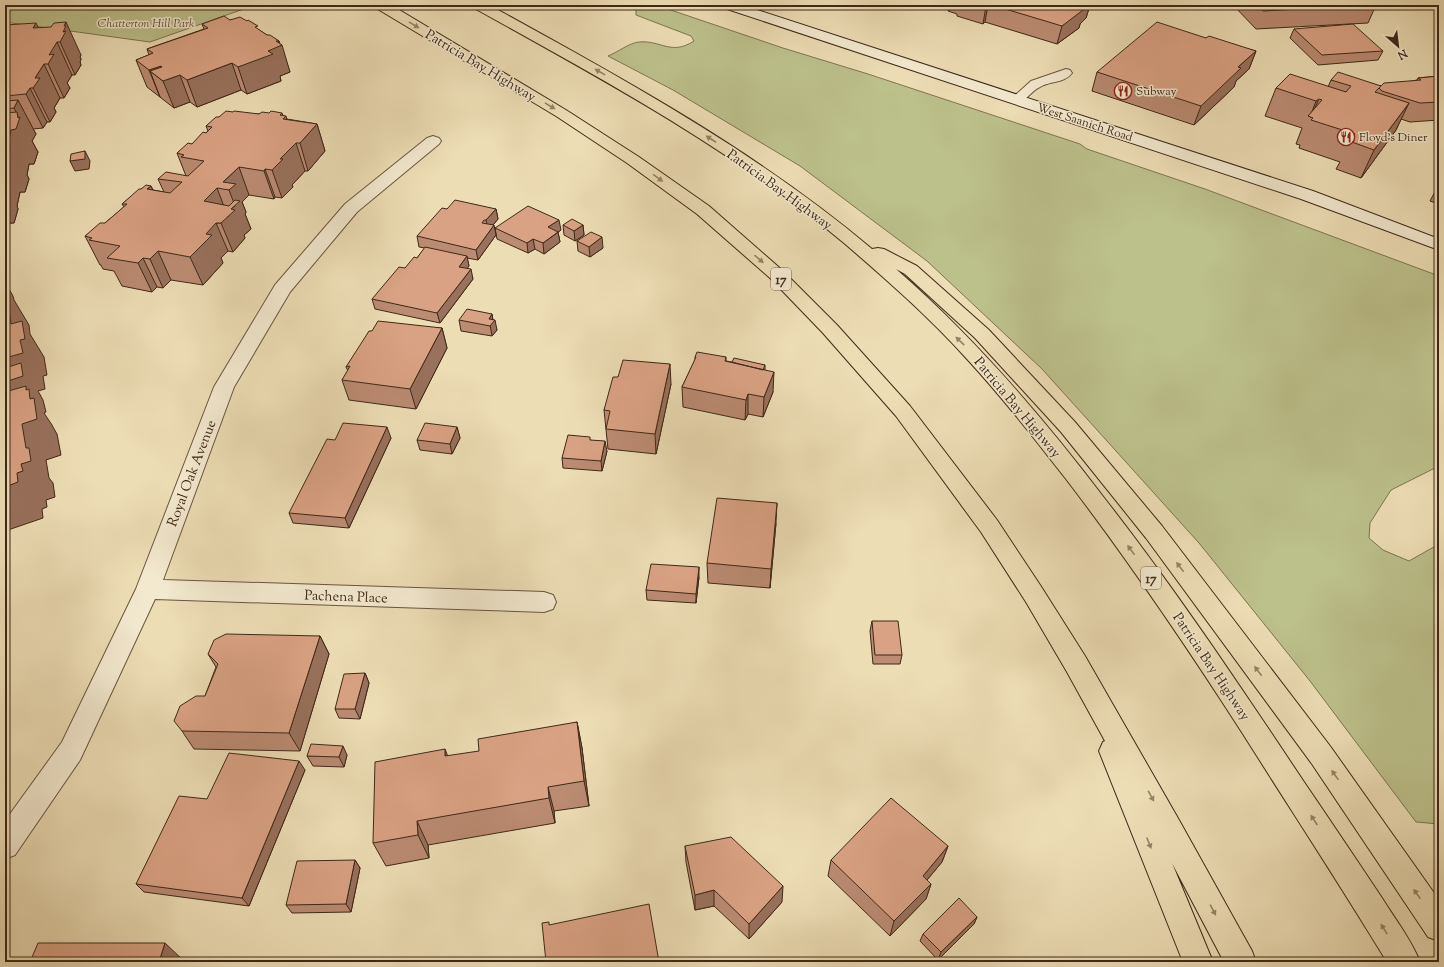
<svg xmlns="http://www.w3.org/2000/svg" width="1444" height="967" viewBox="0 0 1444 967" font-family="'Sorts Mill Goudy',serif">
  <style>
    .green { fill: #bcc08b; stroke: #7e7451 }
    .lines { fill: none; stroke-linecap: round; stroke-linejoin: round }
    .service-casing { stroke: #6a553e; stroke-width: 2 }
    .minor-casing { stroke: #6a553e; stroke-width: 2 }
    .secondary-casing { stroke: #3f2817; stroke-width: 2 }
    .motorway-casing { stroke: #3f2817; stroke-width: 2 }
    .service { fill: #f3e9cf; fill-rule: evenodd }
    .minor { fill: #f3e9cf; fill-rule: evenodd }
    .secondary { fill: #f3e9cf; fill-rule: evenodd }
    .motorway { fill: #edddb5; fill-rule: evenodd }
    .wall { fill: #bb8b72; stroke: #3f2817 }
    .shaded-wall { fill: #99715c; stroke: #3f2817 }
    .building { fill: #daa284; stroke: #3f2817 }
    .oneway { fill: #968266 }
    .labels { text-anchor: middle; stroke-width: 3; stroke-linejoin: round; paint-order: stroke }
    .far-park-label { font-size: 12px; font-style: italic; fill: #5e4e34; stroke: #f3e9cf }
    .far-poi-label { font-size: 12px; fill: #3f2817; stroke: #f3e9cf; text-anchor: start }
    .far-street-label { font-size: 12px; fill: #3f2817; stroke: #f3e9cf }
    .shield { fill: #f3e9cf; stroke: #75624e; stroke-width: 1 }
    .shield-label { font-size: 13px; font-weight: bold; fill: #3f2817 }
    .street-label { font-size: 14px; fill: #3f2817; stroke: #f3e9cf }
  </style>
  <rect width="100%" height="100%" fill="#edddb5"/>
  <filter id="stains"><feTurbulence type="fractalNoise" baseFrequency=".005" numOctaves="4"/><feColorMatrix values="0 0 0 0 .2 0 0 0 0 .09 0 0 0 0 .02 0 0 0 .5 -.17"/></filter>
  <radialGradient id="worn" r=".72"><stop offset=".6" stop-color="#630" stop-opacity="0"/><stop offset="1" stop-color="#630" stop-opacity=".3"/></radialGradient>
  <path class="green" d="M5,5H255L150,42L5,22Z
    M646,5H656L783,48L868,74L1080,144L1087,149L1205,189L1439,276V466L1391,490L1370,523L1369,538L1383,550L1409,561L1439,544V824L1416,822L1310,681L1199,543L1042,369L927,261L800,166L673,90L608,56C618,52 629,43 639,42C661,40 671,56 694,41L691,36L636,15V10Z"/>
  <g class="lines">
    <defs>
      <path id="service" d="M1066,69L1070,70L1072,73C1065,83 1050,81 1040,87C1030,91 1025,105 1013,102L1011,99L1031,81Z"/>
      <path id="minor" d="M433,136L439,138L441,141L439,144L357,212L290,292L234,387L163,580L544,592L553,595L556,602L553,609L544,612L155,599L80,760L15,855L5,859V821L62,742L136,589L214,387L275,285L345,204L427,138Z"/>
      <path id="secondary" d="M722,5H742L1313,191L1439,239V250L1301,199L724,8Z"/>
      <path id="motorway" d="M374,5H391L566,110L639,157L709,206L782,270L837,325L910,406L997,520L1042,588L1085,656L1179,820L1252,951L1256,962H1224L1172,863L1213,962H1183L1099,751L1103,742L1105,741L1067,672L1026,602L981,532L896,416L823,333L770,278L697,214L627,163L556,116L376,8Z
        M472,5H489C622,78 756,151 872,249L878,248L884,249L917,266L989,330L1075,422L1162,526L1330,746L1439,900V941L1428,937L1312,764L1146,538L1061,432L975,338L905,274L896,269C975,338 1042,416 1105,499C1176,590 1240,686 1304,782C1330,820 1356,859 1382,898C1395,919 1411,939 1420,962H1387C1340,885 1291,810 1243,734C1187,647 1129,561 1066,479C1034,438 1002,397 967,359C929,317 887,280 844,243C732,149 602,79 474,8Z"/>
    </defs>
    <use href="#service" class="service-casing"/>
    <use href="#minor" class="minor-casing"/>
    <use href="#secondary" class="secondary-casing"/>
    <use href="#motorway" class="motorway-casing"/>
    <use href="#service" class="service"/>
    <use href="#minor" class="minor"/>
    <use href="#secondary" class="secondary"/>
    <use href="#motorway" class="motorway"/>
  </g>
  <path class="wall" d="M949,5H1090L1086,18L1080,24L1079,28L1057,44L985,22L983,24L957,16V14L948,11Z
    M1233,5H1376L1368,23L1256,29Z
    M230,20L259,30L267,35L279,41L290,72L280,76L281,81L247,94L241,90L197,107L190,102L174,108L147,87L136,60L149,55L147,49L204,29L202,24Z
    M5,25L38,28L81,55L80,57L81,59L80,62L81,65L75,75H72L67,83L70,88L64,98H60L54,108L56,112L50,122H47L43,128L33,129L36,134L32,141L38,152L34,164H29L27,175L29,179L25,192H20L17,206L18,209L14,223H10L7,230L5,231Z
    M1294,29L1383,51L1378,60L1318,65L1290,38Z
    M1206,38L1256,51L1249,69L1236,81L1234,87L1194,125L1092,91L1097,72Z
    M1439,76V120L1410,122L1401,119L1396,130L1361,178L1336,169L1340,162L1299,148L1300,145L1296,144L1302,128L1265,116L1276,88L1328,87L1331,80L1381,86L1380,88L1417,80L1418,78Z
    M259,114L283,116L287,119L317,124L325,151L308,171H305L292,185L293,187L282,198L275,197L274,199L249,195L242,202L246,212L245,214L251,229L244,235L245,238L233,252L228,251L221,258L223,263L203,285L171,280L163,288L157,287L152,292L122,286L114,271L103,269L101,265H100L85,236L105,223L124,207L122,204L141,189L151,186L153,190L164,192L158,179L186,176L177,153L192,144L208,131L206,126L219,117Z
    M1439,184V204L1430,201Z
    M447,209H496L498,219L493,225L496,235L478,260L467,258L469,266L467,268L473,279L440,323L375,309L372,299L417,258L425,248L419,247L417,236Z
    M563,225H583L584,235L575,241L564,235Z
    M495,228L561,230L558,232L560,242L544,254L535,249L528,253L497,239Z
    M577,241L603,248L590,257L578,251Z
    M492,314L493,320L497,330L492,336L461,331L459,320Z
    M442,328L447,348L416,409L349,400L342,380L348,371L346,367L372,331Z
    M695,357H726V361L732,362L765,365V370L773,392L763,417L748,414L745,420L683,407L682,387L695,360Z
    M618,377L671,384L656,454L608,449L604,410Z
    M457,427L460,438L452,454L420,450L417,440Z
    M391,438L349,528L293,523L289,513Z
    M591,440L607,451L602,471L563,468L562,458Z
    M776,523L770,588L708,583L707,563Z
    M699,577L696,603L647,600L646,590Z
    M872,621L902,655L900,664H873L870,631Z
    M320,636L329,654L300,751L194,749L182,731L205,696L216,667L208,654Z
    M365,673L369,683L360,719L339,718L335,709Z
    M577,722L582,748L589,806L554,811L555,823L428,845L429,858L386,866L373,843L479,751Z
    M347,755L344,767L313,766L307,756Z
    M305,770L249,906L144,892L136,884L207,799Z
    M685,846L782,902L749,939L714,906L695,910L686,862Z
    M948,846L942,862L927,880L931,884L926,899L890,936L828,876L831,860Z
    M355,860L360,868L351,912L292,913L286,905Z
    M977,917L974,924L938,960L920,941L923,934Z"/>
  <path class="shaded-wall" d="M987,5H988L985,22L983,24L986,6Z
    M1085,5H1090L1086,18L1080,24L1079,28L1057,44L1062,26Z
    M66,22L81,55L80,57L81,59L80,62L81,65L75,75L60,42L64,26Z
    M36,23L50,52L57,42L72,75L67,83L70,88L64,98L48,64L33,28Z
    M276,41H279L280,46L282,45L290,72L280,76L281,81L247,94L238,67L268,51Z
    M1256,51L1249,69L1236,81L1234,87L1194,125L1201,106L1238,67Z
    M232,63L241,90L197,107L187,80Z
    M44,64L60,98L54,108L56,112L50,122L33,88L35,78Z
    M161,66L166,80L180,75L190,102L174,108L163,81L150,71L160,97L149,70Z
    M30,88L47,122L43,128L26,94Z
    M1319,99L1311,117H1310L1316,101Z
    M18,100L36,134L32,141L38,152L34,164H29L27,175L29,179L25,192H20L17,206L18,209L14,223H10L7,230L5,231V157L7,145L11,130L18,118L17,114L14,108Z
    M1409,103L1396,130L1361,178L1374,150Z
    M282,113L284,118L286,116L295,144L280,115Z
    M317,124L325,151L308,171L300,143Z
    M296,143L305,171L292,185L293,187L282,198L272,170L280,159Z
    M85,151L90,161L89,169L75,171L70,161Z
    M239,167L249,195L242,202L246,212L245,214L251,229L244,235L245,238L233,252L221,223H216L228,251L221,258L223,263L203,285L190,257L206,234L204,201L217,188L228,217L231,209L235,206L229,190L223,182Z
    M265,169L275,197L274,199L264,171Z
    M151,186L163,214L147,189Z
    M496,209L498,219L488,231L486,220Z
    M559,220L561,230L550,238L548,227Z
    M494,225L496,235L478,260L476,250Z
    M583,225L584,235L575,241L574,231Z
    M558,232L560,242L544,254L543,243Z
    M602,237L603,248L590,257L589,247Z
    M533,239L535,249L528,253L527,243Z
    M158,251L171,280L163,288L150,259Z
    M467,256L469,266L461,277L459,267Z
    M143,258L157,287L152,292L138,263Z
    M471,269L473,279L440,323L437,313Z
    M5,282L13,296L14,300L29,325L30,334L44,357L47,375L43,376L45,389L38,391L43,400L46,412L44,413L52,425L53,427L57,434L61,455L46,460L49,478L53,483L55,497L46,500L47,507L42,509L43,518L5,531L6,534H5V358L11,324L5,307Z
    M492,314L493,322L495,320L497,330L492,336L489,319Z
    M442,328L447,348L416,409L410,389Z
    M670,364L671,384L656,454L655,434Z
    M774,372L773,392L763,417L764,397Z
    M748,394V414L745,420L746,400Z
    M387,427L391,438L349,528L345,518Z
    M457,427L460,438L452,454L450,444Z
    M605,441L607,451L602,471L601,461Z
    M777,503L776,523L770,588L771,569Z
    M699,567V577L696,603V594Z
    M5,601L7,603L5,607Z
    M320,636L329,654L300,751L289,733Z
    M365,673L369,683L360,719L355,709Z
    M577,722L582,748L589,806L584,781Z
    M343,746L347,755L344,767L339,757Z
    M445,749L455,775L445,756Z
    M299,761L305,770L249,906L242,898Z
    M548,787L554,811L555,823L549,798Z
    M417,821L428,845L429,858L418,835Z
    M948,846L942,862L917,892L923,876Z
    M355,860L360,868L351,912L346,904Z
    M931,884L926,899L890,936L894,921Z
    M783,886L782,902L749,939V924Z
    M714,890V906L695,910V895Z
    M977,917L974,924L938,960L941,952Z
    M165,943L185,962H159Z"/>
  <path class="building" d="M992,5H1085L1081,9L1083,10L1062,26Z
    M1257,5H1373L1263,11Z
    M224,16L230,20L240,17L247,21L248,20L258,26L255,27L267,35H270L279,41H276L282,45L268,51L273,54L238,67L232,63L187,80L180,75L163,81L150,71L162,67L161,66L149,70L136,60L153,53L147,49L208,28L202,24Z
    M66,22L64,26H66L63,32L66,31L60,42H57L49,55L54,54L48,64H44L35,78H40L33,88H30L26,94L5,96V25L36,23L33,28L51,27L54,23Z
    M1157,22L1206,38L1209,36L1256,51L1238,67L1241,68L1201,106L1097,72Z
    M1353,24L1383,51L1322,55L1294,29Z
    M1338,72L1381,86L1375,92L1409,103L1374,150L1349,141L1355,134L1311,120L1313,118L1308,116L1322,100L1319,99L1316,101L1276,88L1290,74L1346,92L1351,86L1331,80Z
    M1439,76V102L1420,103L1382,91L1379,88L1384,83L1421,80L1418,78Z
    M18,100L14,108L5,109V101Z
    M226,111L233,112L234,111L259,114L262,112L269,113L271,111L282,113L280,115L286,116L283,119L317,124L300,143H296L280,159H283L272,170L265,169L264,171L239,167L223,182L236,184L229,190L217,188L204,201L229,206L235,200L240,201L231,209L235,210L221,223H216L206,234L212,235L190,257L158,251L150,259L143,258L138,263L107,258L120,246L89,240L92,238L85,236L100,223H105L127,204H122L139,189H141L146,185L151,186L147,189L170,193L182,182L158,179L166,172L188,176L204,161L181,157L184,155L177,153L188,143L192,144L203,132L206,133L212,127L206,126L216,117H219Z
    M17,112L18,118L20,117L16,129L11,130L7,145L10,144L6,157H5V113Z
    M85,151V159L70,161L71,154Z
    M455,200L496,209L486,220H484L482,223L494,225L476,250L417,236L442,208L447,209Z
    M528,206L559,220L548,227L558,232L543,243L533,239L527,243L495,228Z
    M572,219L583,225L574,231L563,225Z
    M591,232L602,237L589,247L577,241Z
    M425,247L467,256L459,267L471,269L437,313L372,299L399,267L405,268L414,257L417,258Z
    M5,289H7L11,324L22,321L25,339L20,340L23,353L5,358Z
    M467,309L492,314L489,319L495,320L490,326L459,320Z
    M378,321L442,328L410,389L342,380L350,366L346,367L369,331H372Z
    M697,352L726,357L725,361L774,372L764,397L748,394L746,400L682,387L696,357H695Z
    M734,358L765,365L763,370L732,362Z
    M623,360L670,364L655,434L606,429L610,411L604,410L613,377H618Z
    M21,363L23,376L5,382V368Z
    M26,386V390L29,389L30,399L34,398L37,419L22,424L26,448H29L31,461L21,464L23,471L17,473L18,482L5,487V392Z
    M343,423L387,427L345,518L289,513L327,439L335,440Z
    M425,423L457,427L450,444L417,440Z
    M568,435L590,437V440L605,441L601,461L562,458Z
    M717,498L777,503L771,569L707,563Z
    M651,564L699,567L696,594L646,590Z
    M872,621H898L902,655H875Z
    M226,634L320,636L289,733L182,731L174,721L180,706L196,696H205L218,664L208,654L214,640Z
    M365,673L355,709H335L344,674Z
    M577,722L584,781L548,787L549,798L417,821L418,835L373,843L375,762L445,749V756L479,751L478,739Z
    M311,744L343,746L339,757L307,756Z
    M229,753L299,761L242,898L136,884L179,796L207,799Z
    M891,798L948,846L923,876L931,884L894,921L831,860Z
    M731,837L783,886L749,924L714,890L695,895L685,846Z
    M355,860L346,904L286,905L297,861Z
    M959,898L977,917L941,952L923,934Z
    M649,904L659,962H546L542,923L549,922V925Z
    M38,943H165L159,962H30Z"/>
  <defs><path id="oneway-solid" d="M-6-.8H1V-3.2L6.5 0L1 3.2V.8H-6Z"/></defs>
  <g class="oneway">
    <use href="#oneway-solid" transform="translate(414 25) rotate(31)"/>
    <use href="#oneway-solid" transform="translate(600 72) rotate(-151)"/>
    <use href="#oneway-solid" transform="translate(550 106) rotate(31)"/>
    <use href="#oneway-solid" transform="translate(711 139) rotate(-147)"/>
    <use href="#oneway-solid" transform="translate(658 178) rotate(36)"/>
    <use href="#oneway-solid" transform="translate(759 259) rotate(41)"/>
    <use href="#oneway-solid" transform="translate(960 341) rotate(-136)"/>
    <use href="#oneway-solid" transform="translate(1131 550) rotate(-126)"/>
    <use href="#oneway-solid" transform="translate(1180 567) rotate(-127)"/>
    <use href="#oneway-solid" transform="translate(1258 671) rotate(-127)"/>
    <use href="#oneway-solid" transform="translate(1335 775) rotate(-125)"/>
    <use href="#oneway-solid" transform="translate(1151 796) rotate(61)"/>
    <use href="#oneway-solid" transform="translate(1314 820) rotate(-123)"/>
    <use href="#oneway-solid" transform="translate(1149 843) rotate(68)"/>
    <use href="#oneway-solid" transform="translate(1417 894) rotate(-125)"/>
    <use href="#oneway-solid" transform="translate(1213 910) rotate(62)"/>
    <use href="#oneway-solid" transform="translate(1384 929) rotate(-122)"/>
  </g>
  <defs>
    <symbol id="restaurant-ring" viewBox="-11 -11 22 22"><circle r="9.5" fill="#f3e9cf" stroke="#8f2418" stroke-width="1.5"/><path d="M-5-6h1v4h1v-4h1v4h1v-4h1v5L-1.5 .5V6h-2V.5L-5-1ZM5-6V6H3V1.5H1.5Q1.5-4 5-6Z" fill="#8f2418"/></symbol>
  </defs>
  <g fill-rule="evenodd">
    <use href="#restaurant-ring" x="1113" y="81" width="20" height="20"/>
    <use href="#restaurant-ring" x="1336" y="127" width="20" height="20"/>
  </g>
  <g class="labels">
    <g class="far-park-label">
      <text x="146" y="27">Chatterton Hill Park</text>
    </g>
    <g class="far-poi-label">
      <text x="1136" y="95">Subway</text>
      <text x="1359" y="141">Floyd's Diner</text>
    </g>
    <g class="far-street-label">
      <text transform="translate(1085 122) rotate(18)" y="4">West Saanich Road</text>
    </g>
    <g class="shield">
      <rect x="771" y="268" width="20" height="22" rx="3"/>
      <rect x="1141" y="567" width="20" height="22" rx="3"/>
    </g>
    <g class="shield-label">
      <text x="781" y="284">17</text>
      <text x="1151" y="583">17</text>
    </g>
    <g class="street-label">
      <text transform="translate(481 65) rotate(31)" y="5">Patricia Bay Highway</text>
      <text transform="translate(780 189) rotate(36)" y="5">Patricia Bay Highway</text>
      <text transform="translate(1018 407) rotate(50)" y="5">Patricia Bay Highway</text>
      <text transform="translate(191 473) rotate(-69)" y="5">Royal Oak Avenue</text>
      <text transform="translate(346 596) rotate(2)" y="5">Pachena Place</text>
      <text transform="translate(1212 666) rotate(56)" y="5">Patricia Bay Highway</text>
    </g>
  </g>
  <rect width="1444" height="967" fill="none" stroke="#edddb5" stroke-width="20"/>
  <rect x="6" y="6" width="1432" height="955" fill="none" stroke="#3f2817" stroke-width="2"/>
  <rect x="10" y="10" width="1424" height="947" fill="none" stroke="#3f2817"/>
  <g transform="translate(1398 46) rotate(152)" stroke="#f3e9cf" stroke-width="3" paint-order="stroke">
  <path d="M0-3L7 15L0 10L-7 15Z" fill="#3f2817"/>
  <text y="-6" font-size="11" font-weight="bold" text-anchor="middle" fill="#3f2817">N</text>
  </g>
  <rect width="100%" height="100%" filter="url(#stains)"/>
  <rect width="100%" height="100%" fill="url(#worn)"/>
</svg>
